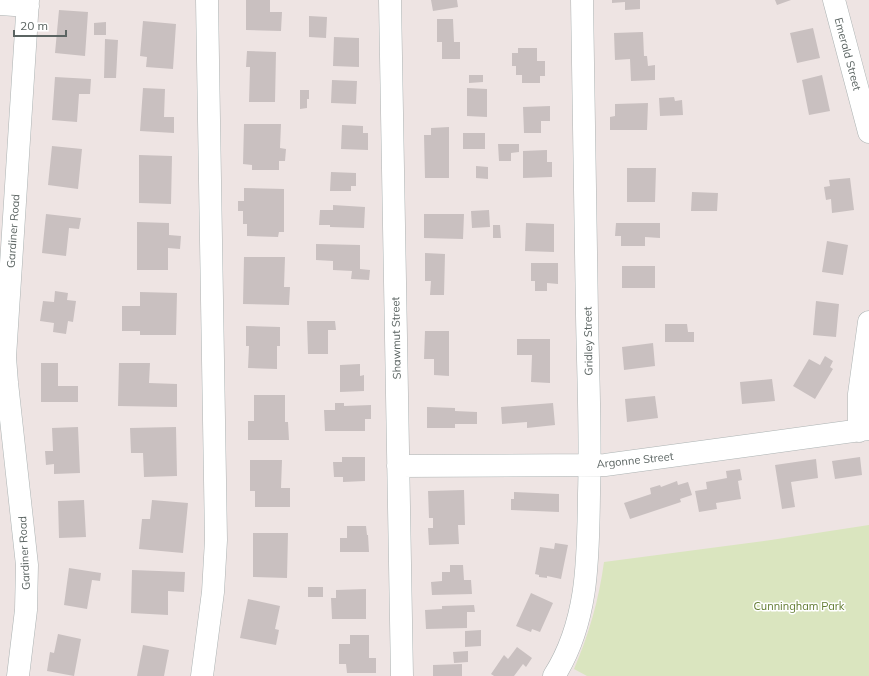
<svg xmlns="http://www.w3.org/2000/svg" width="869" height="676" viewBox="0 0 869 676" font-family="Mulish,sans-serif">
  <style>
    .green { fill: #dae5bf }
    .building { fill: #c9c0c0 }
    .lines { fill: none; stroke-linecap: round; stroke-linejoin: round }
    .minor-casing { stroke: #acb3b3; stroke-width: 23 }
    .minor { stroke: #fff; stroke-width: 22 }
    .labels { text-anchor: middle; stroke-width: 3; stroke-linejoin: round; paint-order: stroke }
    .street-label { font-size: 11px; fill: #5b6462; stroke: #fff }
    .park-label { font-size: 11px; fill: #627c32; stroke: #fff }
  </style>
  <rect width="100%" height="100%" fill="#eee4e3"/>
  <path class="green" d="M869,525V676H587L574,669C589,634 599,599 604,562L771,540Z"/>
  <path class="building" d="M246,0H270V12H282L281,31L246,30Z
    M431,0H457L458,7L433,11Z
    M612,0H640V9L625,10V2L612,3Z
    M775,0H791L777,5Z
    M59,10L88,12L85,56L55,53Z
    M309,16L327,17L326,38L309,37Z
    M437,19H453L454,42H460V59H442V42H437Z
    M143,21L176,24L173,69L146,67L147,57L140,56Z
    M106,22V35H94V23Z
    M813,28L820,58L797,63L790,33Z
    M643,32L644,56H647L648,66L655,65V80L631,81L630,59L615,60L614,33Z
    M334,37L359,38V67L333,66Z
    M105,39L118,40L116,78H104Z
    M518,48H537V61H545V76H540V83H522V75H516V66H512V53H518Z
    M247,51L276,52L275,102H249L250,67H246Z
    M469,75H483V82L469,83Z
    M822,75L830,111L809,115L802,80Z
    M55,77L91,79L90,94H79L77,122L52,120Z
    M332,80L357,81L356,104L331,103Z
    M143,88L165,89L164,117H174V133L140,131Z
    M467,88L487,89V117L467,116Z
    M300,90H309V99H307V108L300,109Z
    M674,97L675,101L682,100L683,115L660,116L659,98Z
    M648,103L647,130H610V117L615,116V104Z
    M550,106V121H541V133H524L523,107Z
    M244,124H281L280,148L286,149L285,161H279V170H252V165L243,164Z
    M342,125L363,126V133H368V150L341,149Z
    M449,127V178H425L424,135H431V128Z
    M463,133H485V149H463Z
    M498,144H519V152L511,153V161H499Z
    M52,146L82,149L78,189L48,185Z
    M547,150V162H552V177L523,178V151Z
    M139,155L172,156L171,204L139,203Z
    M476,166L488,167V179L476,178Z
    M627,168H656L655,202H627Z
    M331,172L356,173V186H351V191H330Z
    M850,178L854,210L832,213L831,199L826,200L824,187L830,186L829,180Z
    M244,188L284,189V232H279L278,237L247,236V224H243V211H238V201H244Z
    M692,192L718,193L717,211H691Z
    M333,205L365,207L364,228L330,227V225H319L320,210H333Z
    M489,210L490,227L472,228L471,211Z
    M46,214L81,218L79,229L69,228L66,256L42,253Z
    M424,214H464L463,239L424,238Z
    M137,222L169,223V235L181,236L180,249L168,248V270H137Z
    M526,223L554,224V252L525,251Z
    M616,223H660V238L645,237V246H621V236H615Z
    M493,225H500L501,238H493Z
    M827,241L848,245L843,275L822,272Z
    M316,244L360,245V269L370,270L369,280L351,279L352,271L333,270V261L316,260Z
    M425,253L445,254L444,295H430L431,281H425Z
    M244,257H285L284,287H290L289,305L243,304Z
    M531,263H558V284L547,283V291H535V281H531Z
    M622,266H655V288H622Z
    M55,291L68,293L67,300L76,301L73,322L68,321L66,334L53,332L54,323L40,321L43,301L54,302Z
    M140,292L177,293L176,335H140V331H122V306H140Z
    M816,301L839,304L836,337L813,335Z
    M307,321H335L336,330H328V354H308Z
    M665,324H687L688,332H694V342H665Z
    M246,326L280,327V346H277V369L248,368L249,346H246Z
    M425,331H449V376L434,375V359H424Z
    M517,339H550V383L531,382L532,355H517Z
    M653,343L655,366L624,370L622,347Z
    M825,356L833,361L830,367L833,369L815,399L793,386L809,359L820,365Z
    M41,363H58V386H78V402H41Z
    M119,363H150L149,383L177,384V407L118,406Z
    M360,364V376L364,375V391L340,392V365Z
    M772,379L775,401L742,404L740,382Z
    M254,395H285V422H288L289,440H248V421H254Z
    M655,396L658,418L627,422L625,399Z
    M335,403H344V406L371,405V419H365V431H325L324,410H335Z
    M553,403L555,425L527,428V422L502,424L501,407Z
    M427,407L455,408V411L477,412V424H455V428H427Z
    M78,427L80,473L54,474V464L46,465L45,451H53L52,428Z
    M176,427L177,476L144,477L143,453H131L130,428Z
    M342,457H365V481L343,482V477H334L333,462H342Z
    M860,457L862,475L835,479L832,461Z
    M816,459L818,478L791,482L795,507L782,509L775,465Z
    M250,460H282L281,488H290V507H255V491H250Z
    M740,469L742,480L738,481L741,499L716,503L717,509L699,512L695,491L707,489L706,482L727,478L726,471Z
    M677,481L678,485L688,482L692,495L680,499L681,502L630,519L624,503L651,494L650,488L660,485L661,487Z
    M464,490L465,525H458L459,544L429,545L428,528H433V518H429L428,491Z
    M514,492L559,494V512L511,510V499H514Z
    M84,500L86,537L59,538L58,501Z
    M152,500L188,503L183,553L139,549L142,519H150Z
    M347,526H366L367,535H368L369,552H340V538H347Z
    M253,533H288L287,578L253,577Z
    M555,543L568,545L561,579L547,576V578L539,577V575L535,574L540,547L554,549Z
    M450,565H463L464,580H471L472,594L432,595L431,582L442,581V572H450Z
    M69,568L101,573L100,581L92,580L87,609L64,605Z
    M132,570L185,572L184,592L168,591V615L131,613Z
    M308,587H323V597H308Z
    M366,589V619H332L331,598H336V590Z
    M531,593L553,603L540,632L532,629L531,632L516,626Z
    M248,599L280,606L275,629L279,630L276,645L240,638Z
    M474,605L475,612H467V628L426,629L425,610L442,609V606Z
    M481,630V646L465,647V631Z
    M58,634L81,639L74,676L47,671L50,652L54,653Z
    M350,635H369V658H376V673H347L346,664H339V644H350Z
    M143,645L169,650L164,676H137Z
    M517,647L532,658L526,667L523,664L514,676H494L491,674L504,655L508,659Z
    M468,651V662L454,663L453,652Z
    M462,664V676H433V665Z"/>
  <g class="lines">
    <defs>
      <path id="minor" d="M390,0L402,676
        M834,0L869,132
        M0,4L28,6
        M859,431V394L869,322
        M398,466L605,465L869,429
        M18,676L26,610L27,565L7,383L5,357L28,0
        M202,676L213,592L216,540L207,0
        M554,676C589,621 588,557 589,494C591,434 588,375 587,315C586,210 584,105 582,0"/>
    </defs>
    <use href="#minor" class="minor-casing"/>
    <use href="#minor" class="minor"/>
  </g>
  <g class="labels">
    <g class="street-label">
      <text transform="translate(848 54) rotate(75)" y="4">Emerald Street</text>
      <text transform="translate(13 231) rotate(-86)" y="4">Gardiner Road</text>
      <text transform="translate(396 338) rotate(-91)" y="4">Shawmut Street</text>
      <text transform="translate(588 341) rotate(-91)" y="4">Gridley Street</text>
      <text transform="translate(635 460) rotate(-6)" y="4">Argonne Street</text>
      <text transform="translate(24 553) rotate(-93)" y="4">Gardiner Road</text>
    </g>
    <g class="park-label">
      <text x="799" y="610">Cunningham Park</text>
    </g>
  </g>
  <path d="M14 30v6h52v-6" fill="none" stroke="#5b6462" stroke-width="2"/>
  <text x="20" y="30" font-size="12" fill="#5b6462" stroke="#ffffff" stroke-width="3" paint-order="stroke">20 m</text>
</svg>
